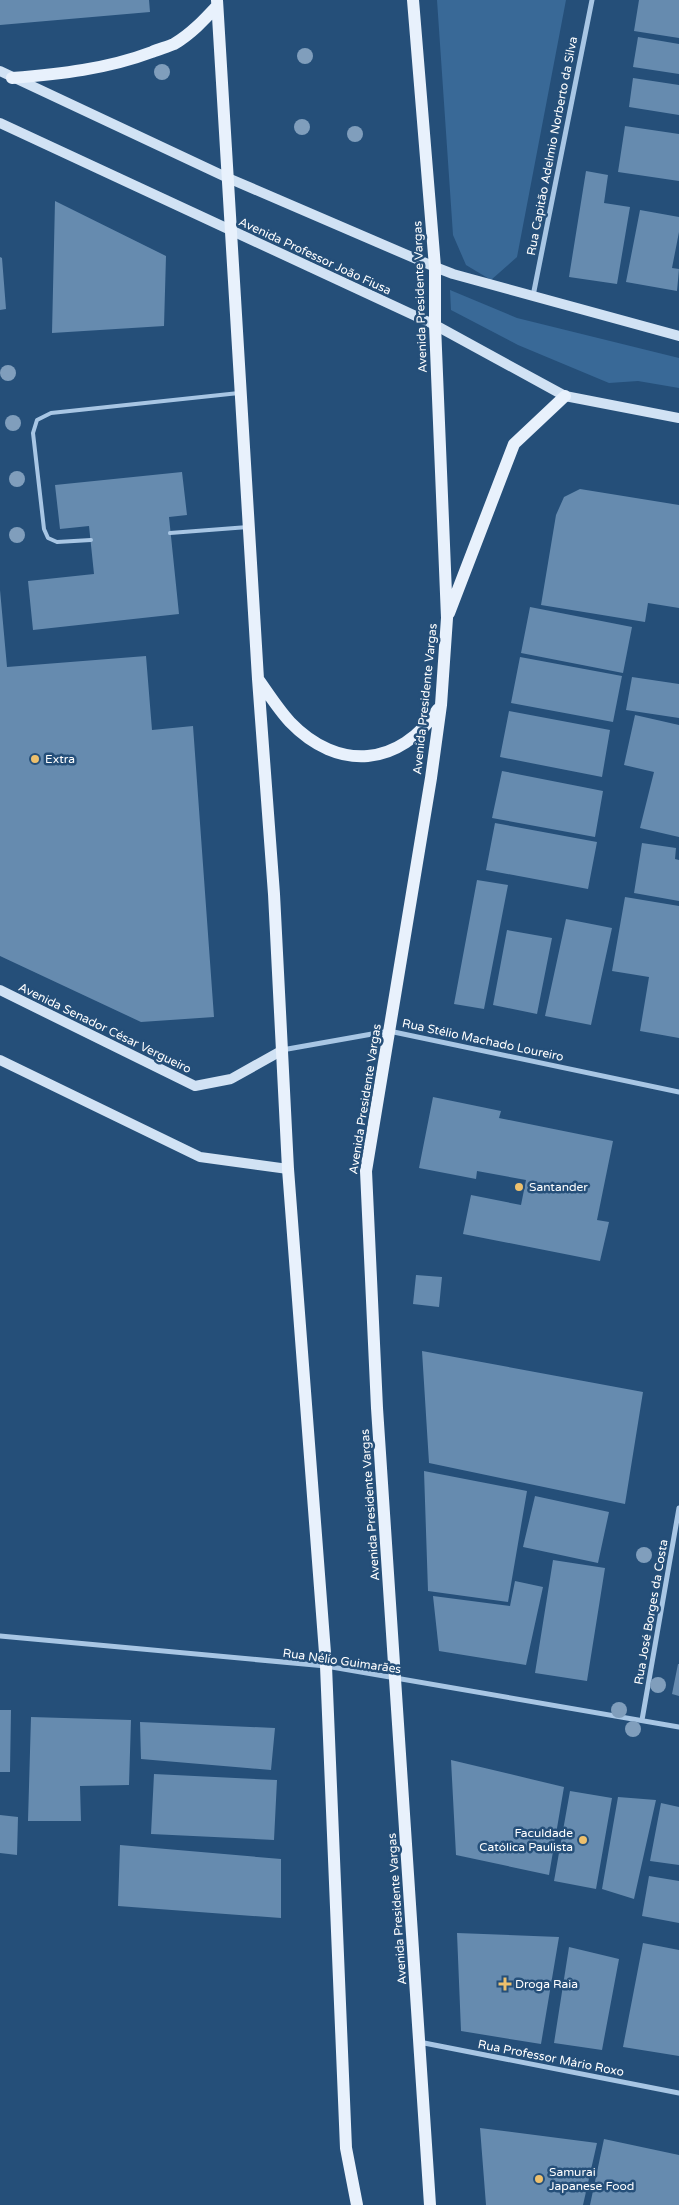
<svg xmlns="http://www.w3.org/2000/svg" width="679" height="2205" viewBox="0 0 679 2205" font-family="'Varela Round',sans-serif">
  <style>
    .green { fill: #396997 }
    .building { fill: #668baf }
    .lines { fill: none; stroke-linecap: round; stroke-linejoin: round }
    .lane { stroke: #a8c6e4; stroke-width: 4 }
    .street { stroke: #a8c6e4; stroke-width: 5 }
    .secondary { stroke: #d1e2f4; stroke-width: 10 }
    .primary { stroke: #e8f1fc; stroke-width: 12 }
    .tree { fill: #809ebc }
    .poi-dot { fill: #edc06d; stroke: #254f79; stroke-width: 2 }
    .labels { text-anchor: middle; stroke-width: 5; stroke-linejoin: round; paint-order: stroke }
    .street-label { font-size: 12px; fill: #fff; stroke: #254f79 }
    .poi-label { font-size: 12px; fill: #fff; stroke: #254f79; text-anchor: start }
  </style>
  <rect width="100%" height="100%" fill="#254f79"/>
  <path class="green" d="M437,0H566L517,257L491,280L466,265L453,235Z
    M450,290L517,318L679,358V388L638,381L609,383L518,345L451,310Z"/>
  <path class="building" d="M0,0H149L150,12L0,25Z
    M639,0H679V38L634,31Z
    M638,37L679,44V74L633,67Z
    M633,78L679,85V115L629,107Z
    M625,126L679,134V181L618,172Z
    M586,171L608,175L604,203L630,207L617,284L569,277Z
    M55,201L166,256L164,326L52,333Z
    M640,210L679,217V232L672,268L679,269L677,291L626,282Z
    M0,257L2,258L6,309L0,310Z
    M182,472L187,515L169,517L179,614L33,630L28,581L94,574L89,526L60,529L55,485Z
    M580,489L679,505V608L648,603L645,622L541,605L556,515L564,497Z
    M0,590L7,667L146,656L152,730L193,726L214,1017L141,1022L0,956Z
    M530,607L632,627L623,673L521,653Z
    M520,657L622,676L613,722L511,703Z
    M632,677L679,684V718L626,710Z
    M509,711L610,730L602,777L500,757Z
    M635,715L679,725V837L640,828L654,772L624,765Z
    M502,771L603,791L595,837L492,818Z
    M495,823L597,842L588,889L486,870Z
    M642,843L676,848L675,859L679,860V901L634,893Z
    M477,880L508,885L484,1009L454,1004Z
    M625,897L679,906V1038L640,1031L649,977L612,971Z
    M566,919L612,928L591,1025L545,1016Z
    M507,930L552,938L537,1014L493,1005Z
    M433,1097L501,1111L499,1118L613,1141L597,1220L609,1222L600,1261L463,1234L471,1195L521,1205L526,1180L477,1171L476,1179L419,1168Z
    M416,1275L442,1277L439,1307L413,1304Z
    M422,1351L643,1392L625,1504L429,1463Z
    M424,1471L527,1491L508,1602L428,1591Z
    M535,1496L609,1512L598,1563L523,1547Z
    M553,1560L605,1568L587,1681L535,1673Z
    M515,1581L543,1587L526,1665L439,1651L433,1596L510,1606Z
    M678,1664H679V1696L672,1694Z
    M0,1710H11L10,1772H0Z
    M31,1717L131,1720L129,1785L80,1786L81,1821H28Z
    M140,1722L275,1728L271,1770L141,1759Z
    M451,1760L564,1787L549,1875L456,1855Z
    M154,1774L277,1780L274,1840L151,1834Z
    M570,1791L612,1798L596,1889L554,1881Z
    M618,1797L656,1800L634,1899L602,1889Z
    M661,1803L679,1807V1865L650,1861Z
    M0,1815L18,1817L17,1855L0,1853Z
    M120,1845L281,1859V1918L118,1906Z
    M649,1876L679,1881V1923L642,1916Z
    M457,1933L559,1937L541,2044L461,2031Z
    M643,1943L679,1950V2056L623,2047Z
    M569,1947L619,1959L602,2050L554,2043Z
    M480,2128L597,2143L583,2205H486Z
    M604,2139L679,2155V2205H590Z"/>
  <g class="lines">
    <path class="lane" d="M170,533L248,527
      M91,540L57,542L48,538L44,529L33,433L37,420L51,413L239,393"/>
    <path class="street" d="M533,296L592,0
      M282,1050L389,1031L679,1092
      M0,1636L326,1666L679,1727
      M642,1720L679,1508
      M419,2042L679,2093"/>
    <path class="secondary" d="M0,71L228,178L435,267L453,274L679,336
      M0,123L435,325L565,396L679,418
      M0,990L195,1086L231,1079L281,1051
      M0,1060L200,1157L288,1169"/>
    <path class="primary" d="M217,0L258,679L274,894L288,1169L326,1666L346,2148L357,2205
      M413,0L435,267V325L447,618L441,705L431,778L366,1171L377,1408L430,2205
      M12,78C60,74 107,69 152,52C159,49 167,47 174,44C191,34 204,20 217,6
      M449,613L514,444L565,396
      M258,679C268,693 278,709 290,722C338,772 400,767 438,709"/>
  </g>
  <g class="tree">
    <circle cx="305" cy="56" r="8"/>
    <circle cx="162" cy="72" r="8"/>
    <circle cx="302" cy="127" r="8"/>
    <circle cx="355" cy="134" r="8"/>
    <circle cx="8" cy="373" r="8"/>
    <circle cx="13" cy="423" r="8"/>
    <circle cx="17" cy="479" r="8"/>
    <circle cx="17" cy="535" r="8"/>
    <circle cx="644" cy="1555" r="8"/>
    <circle cx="658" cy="1685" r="8"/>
    <circle cx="619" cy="1710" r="8"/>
    <circle cx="633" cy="1729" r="8"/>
  </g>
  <g class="poi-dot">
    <circle cx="35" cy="759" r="5"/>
    <circle cx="519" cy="1187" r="5"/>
    <circle cx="583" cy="1840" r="5"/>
    <path d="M502.5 1976.5h5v5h5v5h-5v5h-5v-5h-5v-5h5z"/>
    <circle cx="539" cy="2179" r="5"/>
  </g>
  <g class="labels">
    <g class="street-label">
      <text transform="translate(552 146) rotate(-79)" y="4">Rua Capitão Adelmio Norberto da Silva</text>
      <text transform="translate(315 256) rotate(25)" y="4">Avenida Professor João Fiusa</text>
      <text transform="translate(420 297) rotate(-92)" y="4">Avenida Presidente Vargas</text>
      <text transform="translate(425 699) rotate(-84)" y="4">Avenida Presidente Vargas</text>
      <text transform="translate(105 1028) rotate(26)" y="4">Avenida Senador César Vergueiro</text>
      <text transform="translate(483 1040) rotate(12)" y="4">Rua Stélio Machado Loureiro</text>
      <text transform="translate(365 1099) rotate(-81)" y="4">Avenida Presidente Vargas</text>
      <text transform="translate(370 1505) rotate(-94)" y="4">Avenida Presidente Vargas</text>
      <text transform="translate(651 1612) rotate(-80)" y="4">Rua José Borges da Costa</text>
      <text transform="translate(342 1661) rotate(8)" y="4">Rua Nélio Guimarães</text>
      <text transform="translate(397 1909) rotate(-94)" y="4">Avenida Presidente Vargas</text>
      <text transform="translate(551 2058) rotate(11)" y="4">Rua Professor Mário Roxo</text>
    </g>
    <g class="poi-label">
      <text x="45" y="763">Extra</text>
      <text x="529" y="1191">Santander</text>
      <text x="573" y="1837" text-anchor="end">Faculdade<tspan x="573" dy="14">Católica Paulista</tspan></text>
      <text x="515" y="1988">Droga Raia</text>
      <text x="549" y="2176">Samurai<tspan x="549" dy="14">Japanese Food</tspan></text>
    </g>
  </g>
</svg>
